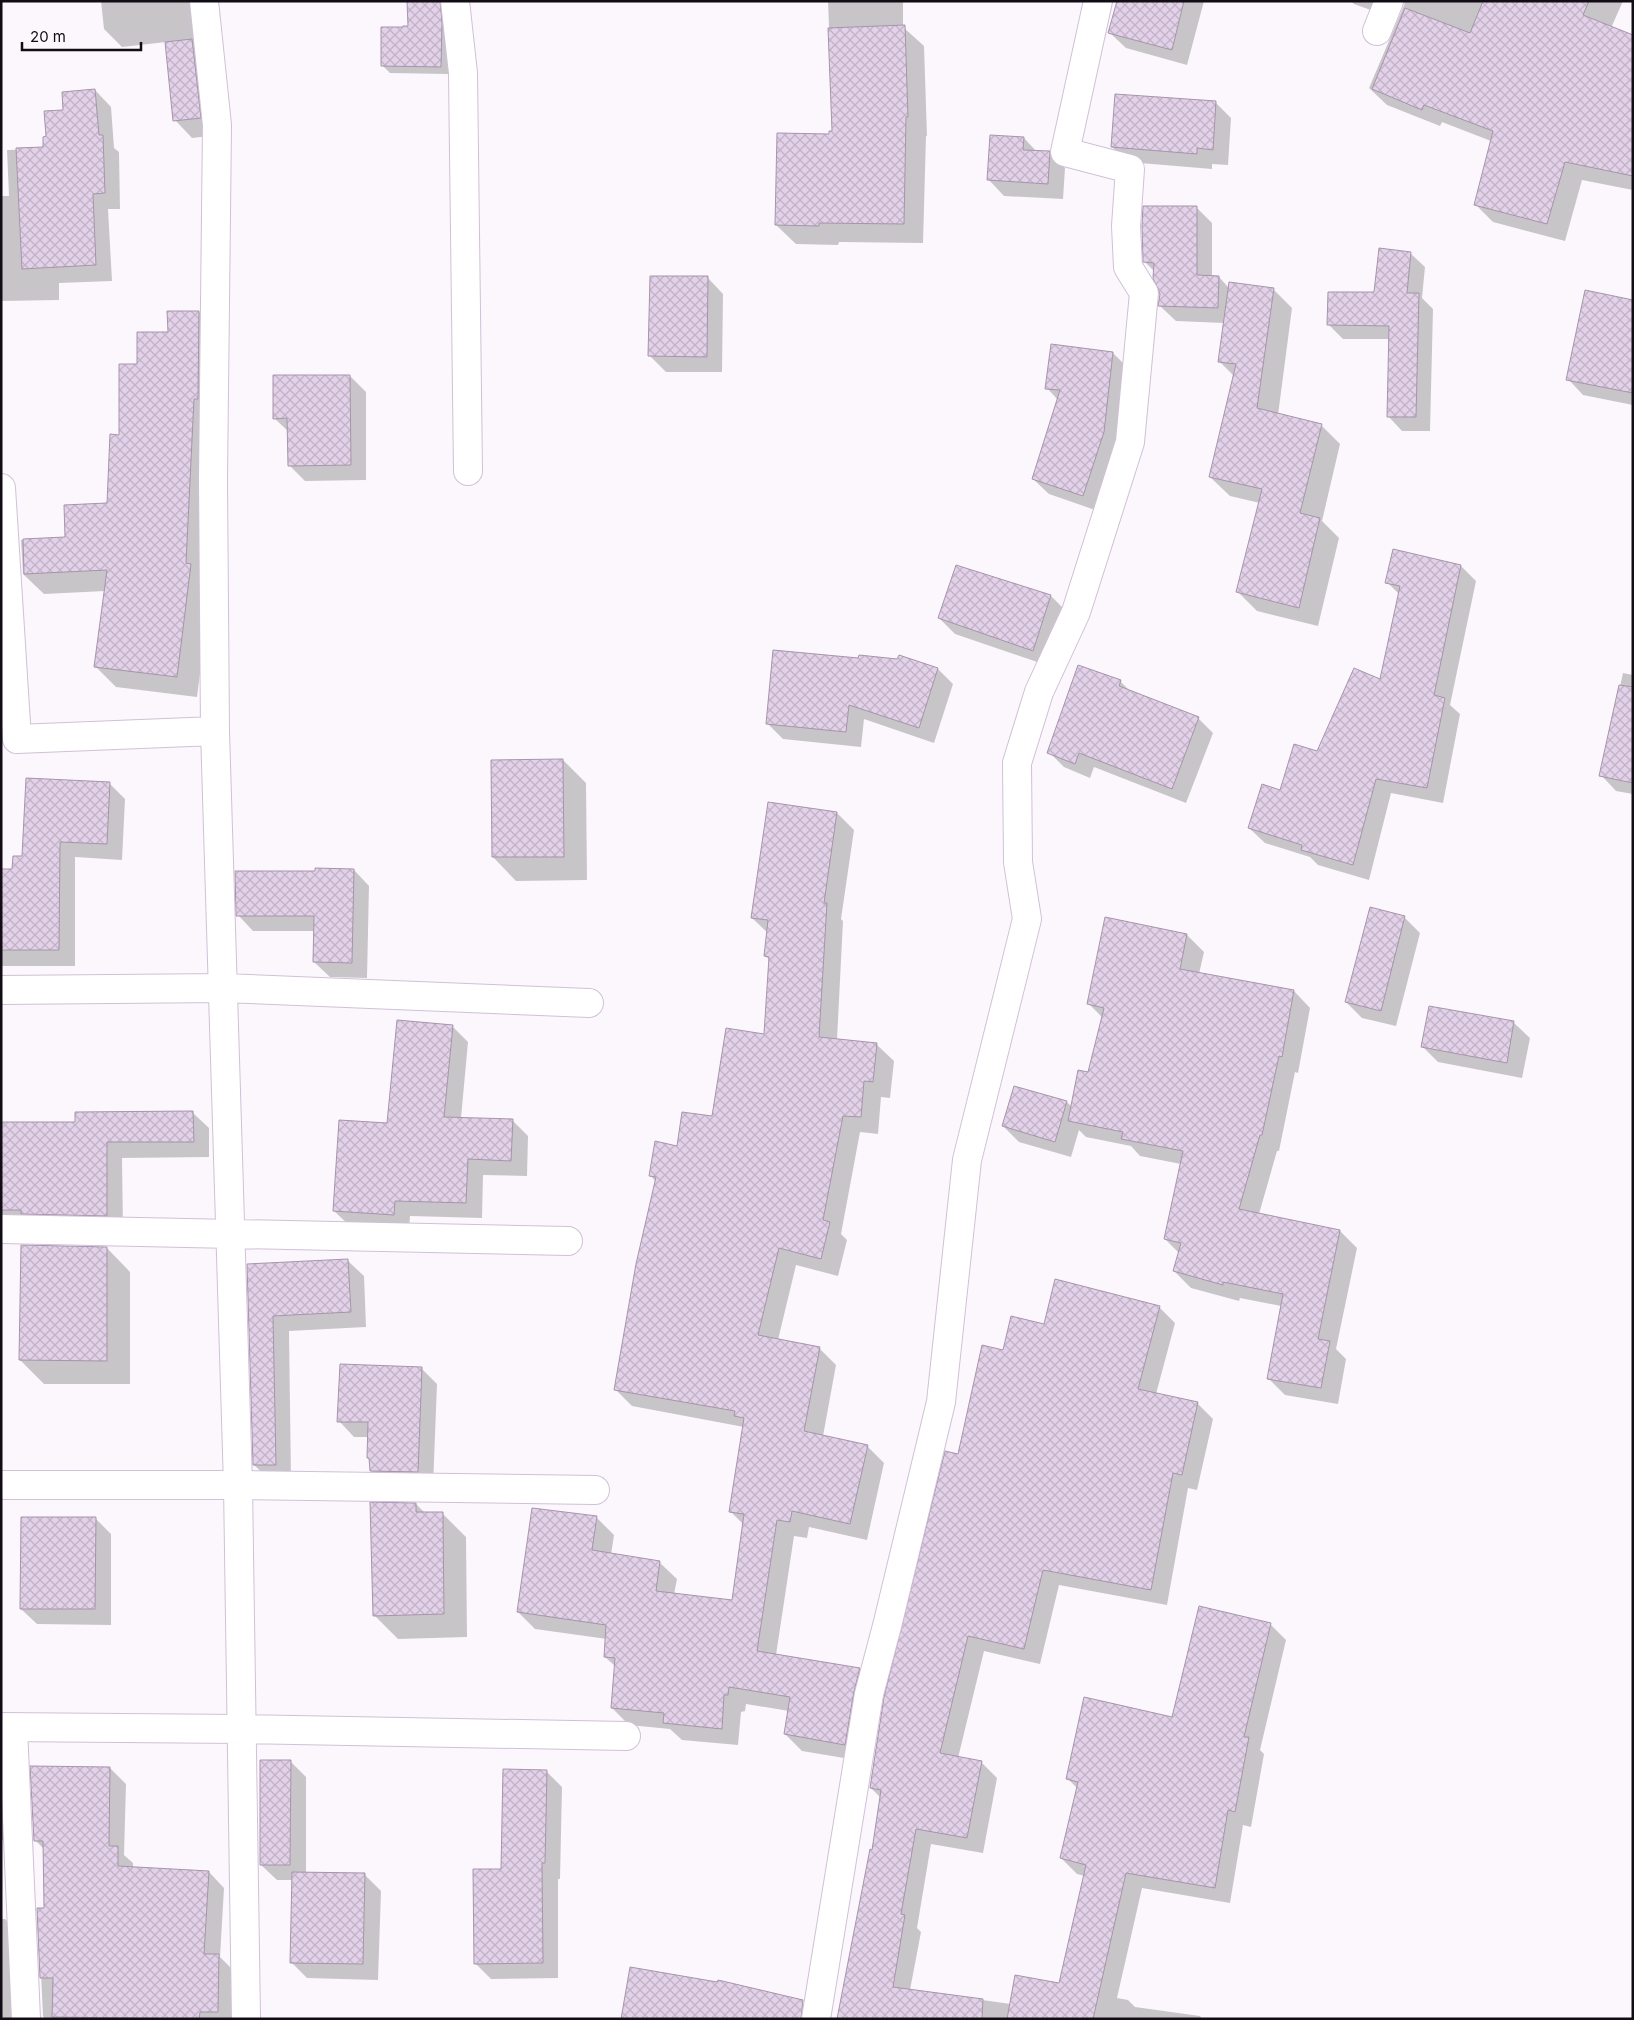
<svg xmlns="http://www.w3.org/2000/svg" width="1634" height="2020" viewBox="0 0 1634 2020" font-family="Inter,sans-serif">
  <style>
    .shadow { fill: #0003 }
    .building { fill: url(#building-cross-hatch); stroke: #a695ab }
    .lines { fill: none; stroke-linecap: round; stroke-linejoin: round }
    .street-casing { stroke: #d1c0d7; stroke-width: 30 }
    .street { stroke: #fff; stroke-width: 28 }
  </style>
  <defs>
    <pattern id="building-cross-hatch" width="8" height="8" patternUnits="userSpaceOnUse" patternTransform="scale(1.25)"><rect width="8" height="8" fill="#e2d1e8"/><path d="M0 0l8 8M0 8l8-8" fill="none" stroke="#c1b2c6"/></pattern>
  </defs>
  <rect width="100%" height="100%" fill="#fbf7fc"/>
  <path class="shadow" d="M101,1H211L218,135L192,138L175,120L166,42L122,47L104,29Z
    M409,1H447L448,74L390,73L382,65L409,27Z
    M828,1H903V27L924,46L927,136H926L923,243L839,242L838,245L796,244L776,225L833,132Z
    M1118,1H1204L1187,65L1126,48L1110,33Z
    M1351,1H1623L1611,28L1633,37V190L1582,180L1565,241L1493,222L1475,204L1491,141L1442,122L1440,126L1387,105L1369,88L1405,3L1397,7L1390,17L1354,4Z
    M95,90L111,107L114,148L119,152L120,209H108L112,281L59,283V300L1,301V196H9L7,150L45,149L48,138L64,111Z
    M1216,103L1231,118L1228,165L1212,164V169L1128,162L1112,147Z
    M1024,138L1037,152H1049L1065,168L1063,199L1004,196L989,180Z
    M1196,207L1212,223V277H1219L1229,288L1273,289L1292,308L1278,415L1321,425L1340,444L1322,521L1339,538L1318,626L1257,611L1238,592L1260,503L1230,496L1210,477L1234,376L1219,361L1224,323L1176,321L1160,306L1161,294L1155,272L1145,262Z
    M1410,253L1425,267L1422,298L1433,309L1430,431H1402L1388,416L1390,339H1343L1328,324L1375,294Z
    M708,278L723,294L722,372H666L650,356Z
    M1633,302V405L1583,395L1568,379Z
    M199,312L220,333L211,585L197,697L116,687L95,666L105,591L44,594L23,574L21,540L66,538L108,504L120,436L139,366L169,333Z
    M1113,353L1129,369L1120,448L1098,511L1049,494L1033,479L1058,400L1047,388Z
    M350,376L366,392V480L305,481L289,465V432L274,418Z
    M1,517L15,743H1Z
    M1461,566L1476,581L1450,705L1460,714L1443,803L1391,793L1369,880L1318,865L1310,857L1265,843L1249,828L1381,681L1400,595L1387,582Z
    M1003,581L1051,596L1067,612L1049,666L955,634L939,618Z
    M900,657L938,669L953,684L934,743L864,719L861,747L783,739L768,724L860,660H898Z
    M1623,673L1633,675V794L1616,791L1601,775Z
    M1120,681L1131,692L1198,718L1213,733L1186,803L1094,767L1090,778L1064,767L1049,752Z
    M563,760L586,783L587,880L516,881L493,857Z
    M109,783L125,799L122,860L75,857V966H1V870H14L23,857Z
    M837,813L854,830L841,919L843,921L837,1040L876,1044L894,1061L890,1098L881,1097L878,1134L860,1132L841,1234L847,1240L838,1276L796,1265L778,1340L819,1348L836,1365L823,1436L867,1446L884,1463L867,1540L809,1527L807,1538L794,1536L776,1655L859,1670L876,1687L862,1761L802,1751L785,1734L789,1711L746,1704L745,1711L741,1712L738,1745L682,1740L670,1729L629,1725L612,1708L616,1667L605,1657L607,1639L535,1629L518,1612L597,1518L614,1535L611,1555L659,1562L677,1579L674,1594L733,1602L744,1525L731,1512L744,1427L632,1406L615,1389L656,1182L650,1175L678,1147L713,1118L765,1035L770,960L765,956L768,933L752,918Z
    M354,870L369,886L367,978L330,977L314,962L315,931H253L238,915Z
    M1106,918L1187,935L1204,952L1199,974L1294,991L1310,1008L1298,1073L1295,1072L1279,1151H1277L1259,1214L1340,1231L1357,1248L1336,1349L1346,1359L1338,1404L1285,1395L1268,1378L1281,1306L1240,1298L1239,1301L1191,1288L1174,1271L1179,1253L1165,1239L1181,1164L1140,1156L1131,1146L1086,1137L1079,1130L1071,1157L1019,1142L1003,1126L1015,1087L1067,1102L1072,1107L1089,1073L1103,1018L1089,1004Z
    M1405,918L1420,933L1396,1026L1362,1018L1346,1002Z
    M1430,1007L1514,1023L1530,1038L1522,1078L1438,1062L1423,1047Z
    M452,1026L468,1042L461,1118L512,1120L528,1136L527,1176L483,1175L482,1218L410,1216L409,1230L350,1226L334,1211Z
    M193,1113L209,1128V1157L122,1158L123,1231L1,1217V1123H76Z
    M107,1248L130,1272V1384H44L20,1360Z
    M348,1261L364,1276L366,1327L289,1331L291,1480H270L254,1465L248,1265Z
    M1159,1307L1175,1323L1156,1394L1197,1403L1213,1419L1197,1490L1188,1488L1167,1605L1059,1585L1040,1664L984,1651L958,1758L981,1762L997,1778L983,1853L931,1844L917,1928L921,1932L910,1990L1011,2004L1060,1985L1085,1876L1077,1874L1061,1858L1078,1789L1067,1778L1173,1718L1270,1624L1286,1640L1260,1750L1264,1754L1251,1827L1243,1825L1230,1903L1142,1888L1117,1998L1128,2000L1135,2007L1200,2016L1202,2019H838L873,1851L881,1798L871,1788L959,1455L1003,1351L1045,1326Z
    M421,1368L437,1384L433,1487H387L371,1471V1460L368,1458L369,1437H354L339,1421Z
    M416,1504L425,1513H442L466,1537L467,1637L398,1639L374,1615Z
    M95,1518L111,1534V1625L37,1624L21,1609Z
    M290,1761L306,1777V1873L365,1875L381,1891L378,1980L307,1978L291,1962L293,1880H277L261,1865Z
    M110,1768L126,1784L124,1855L133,1863V1868L209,1872L224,1888L220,1957L234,1971V2019H45L43,2016L38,1910H45L44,1849L35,1840Z
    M1,1770L19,1841L1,1840Z
    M546,1771L562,1787L560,1879H558V1978L491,1979L475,1963L502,1870Z
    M1,1919H5L23,1937L27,2019H1Z"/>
  <path class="building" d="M407,1H440L442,22L441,67L381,66V27H403V26H408Z
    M1117,1H1184L1172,50L1108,33Z
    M1483,1H1589L1583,15L1633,35V176L1565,162L1547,224L1474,205L1493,131L1424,105L1422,110L1372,89L1405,8L1470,33Z
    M905,25L908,117H906L904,224L819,223V226L775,225L777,133L829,134V131H832L828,28Z
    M192,39L201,118L173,121L165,42Z
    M95,89L99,135H103L105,193L93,194L96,265L22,269L16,148L43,147V137L46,136L44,111L63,110L62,92Z
    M1115,94L1216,101L1213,150L1197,148V154L1111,147Z
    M990,135L1024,137L1023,150L1050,151L1048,184L987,180Z
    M1143,206H1197V275L1219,276L1218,308L1158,306L1160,294L1153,278L1154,263L1143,262L1142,226Z
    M1379,248L1411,252L1407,293H1419L1416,417H1387L1389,326L1327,325L1328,292H1374Z
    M650,276H708L707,357L648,356Z
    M1229,282L1274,288L1257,408L1322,424L1300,513L1320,518L1299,608L1236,592L1262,489L1209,477L1236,364L1218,362Z
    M1585,290L1633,300V393L1566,380Z
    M167,311H199L198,399H194L186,563L191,564L177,677L94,667L107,570L24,574L23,539L65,537L64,505L107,503L110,434L119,435V364H137V332H168Z
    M1051,344L1113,352L1104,432L1083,496L1032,479L1060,390L1045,389Z
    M273,375H350L351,465L288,466L287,418L273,419Z
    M1393,549L1461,565L1434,695L1445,698L1427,788L1376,779L1353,865L1301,850L1302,845L1248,828L1262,784L1280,790L1294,744L1317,751L1354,668L1380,679L1400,586L1385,583Z
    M956,565L1051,595L1033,651L938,618Z
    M773,650L858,658L859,655L897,659L899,655L938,668L919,728L849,705L846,732L766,724Z
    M1078,665L1121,680L1119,686L1199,717L1172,789L1079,753L1075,764L1047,753Z
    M1619,685L1633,687V783L1599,776Z
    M563,759L564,857H492L491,760Z
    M26,778L110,782L107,844L60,842L59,950H1V869H12L13,856H22Z
    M768,802L837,812L824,903H827L819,1037L877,1043L873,1082L864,1081L861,1117L843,1116L823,1220L830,1222L821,1259L779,1248L758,1335L820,1347L804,1431L868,1445L850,1524L792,1511L790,1522L777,1520L757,1651L860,1668L854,1691L845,1745L784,1734L790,1697L729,1687L728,1695H724L722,1729L663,1723L664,1713L611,1708L615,1658L604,1657L606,1625L517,1612L532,1508L597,1516L592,1550L660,1561L656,1591L732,1600L744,1514L729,1512L744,1418L734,1416L735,1411L614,1390L636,1264L656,1177L649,1176L655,1141L677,1146L682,1112L712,1116L726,1028L764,1034L769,957L764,956L768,920L751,918Z
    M315,868L354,869L352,963L313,962L314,916H236L235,871H315Z
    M1370,907L1405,916L1381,1011L1345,1002Z
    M1105,917L1187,934L1180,969L1294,990L1282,1057L1279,1056L1262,1135H1260L1239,1209L1340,1230L1318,1339L1330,1341L1321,1388L1267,1379L1283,1294L1223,1282V1285L1173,1271L1181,1243L1164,1239L1183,1151L1121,1139L1123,1132L1068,1121L1078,1070L1088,1072L1104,1008L1087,1004Z
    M1429,1006L1514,1021L1507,1063L1421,1047Z
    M397,1020L453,1025L444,1117L513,1119L511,1161L468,1159L466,1203L395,1201L394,1215L333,1211L339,1120L387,1123Z
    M1014,1086L1067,1101L1055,1142L1002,1126Z
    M193,1111L194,1142H107V1216L21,1214V1210H1V1122H75V1112Z
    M21,1245L107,1247V1361L19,1360Z
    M348,1259L351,1312L273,1316L276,1465H253L247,1264Z
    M1055,1279L1160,1306L1138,1389L1198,1402L1182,1475L1173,1473L1151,1590L1043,1570L1024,1649L968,1636L940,1753L982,1761L967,1838L916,1829L901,1914L905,1915L893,1987L983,1999L982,2019H837L870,1849L872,1850L881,1790L870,1788L884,1697L945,1451L958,1454L982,1345L1003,1350L1011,1316L1044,1324Z
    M340,1364L422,1367L418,1472L370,1471L369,1458H367L368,1422H337Z
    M370,1502L416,1503V1512H443L444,1614L373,1616Z
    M21,1517H96L95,1609H20Z
    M1199,1606L1271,1623L1244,1737H1249L1235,1812L1228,1810L1215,1888L1126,1873L1093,2019H1007L1015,1975L1059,1983L1086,1865L1060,1858L1078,1782L1066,1779L1084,1697L1172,1717Z
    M260,1760H291L290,1865H260Z
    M30,1766L110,1767L109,1846H118V1866L209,1871L204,1954H219L218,2012H200L199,2019L52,2017L53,1978H40L37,1908H44L43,1841H34Z
    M503,1769L547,1770L545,1863H542L543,1963L474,1964L473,1869H501Z
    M292,1872L365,1873L363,1964L290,1963Z
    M630,1967L717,1982L718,1980L803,2000L801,2019H621Z"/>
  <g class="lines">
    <defs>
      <path id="street" d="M204,1L217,125L213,480L215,731L238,1485L246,2019
        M455,1L463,73L468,471
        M1377,31L1389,1
        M1,488L17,739L215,731
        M1,990L223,988L589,1003
        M1,1229L568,1241
        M1,1485H238L595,1490
        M1,1727L242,1729L626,1736
        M13,1728L26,2019
        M816,2019L869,1694L888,1622L941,1402L967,1160L1027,919L1018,862L1017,763L1039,692L1076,612L1130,442L1144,293L1128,267L1126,226L1130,169L1065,152L1098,1"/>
    </defs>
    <use href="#street" class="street-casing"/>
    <use href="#street" class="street"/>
  </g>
  <rect width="1634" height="2020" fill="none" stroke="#120c14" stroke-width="5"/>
  <path d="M22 42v8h119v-8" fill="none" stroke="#120c14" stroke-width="2.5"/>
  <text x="30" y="42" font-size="15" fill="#120c14" stroke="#fbf7fc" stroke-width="4" paint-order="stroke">20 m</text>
</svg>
